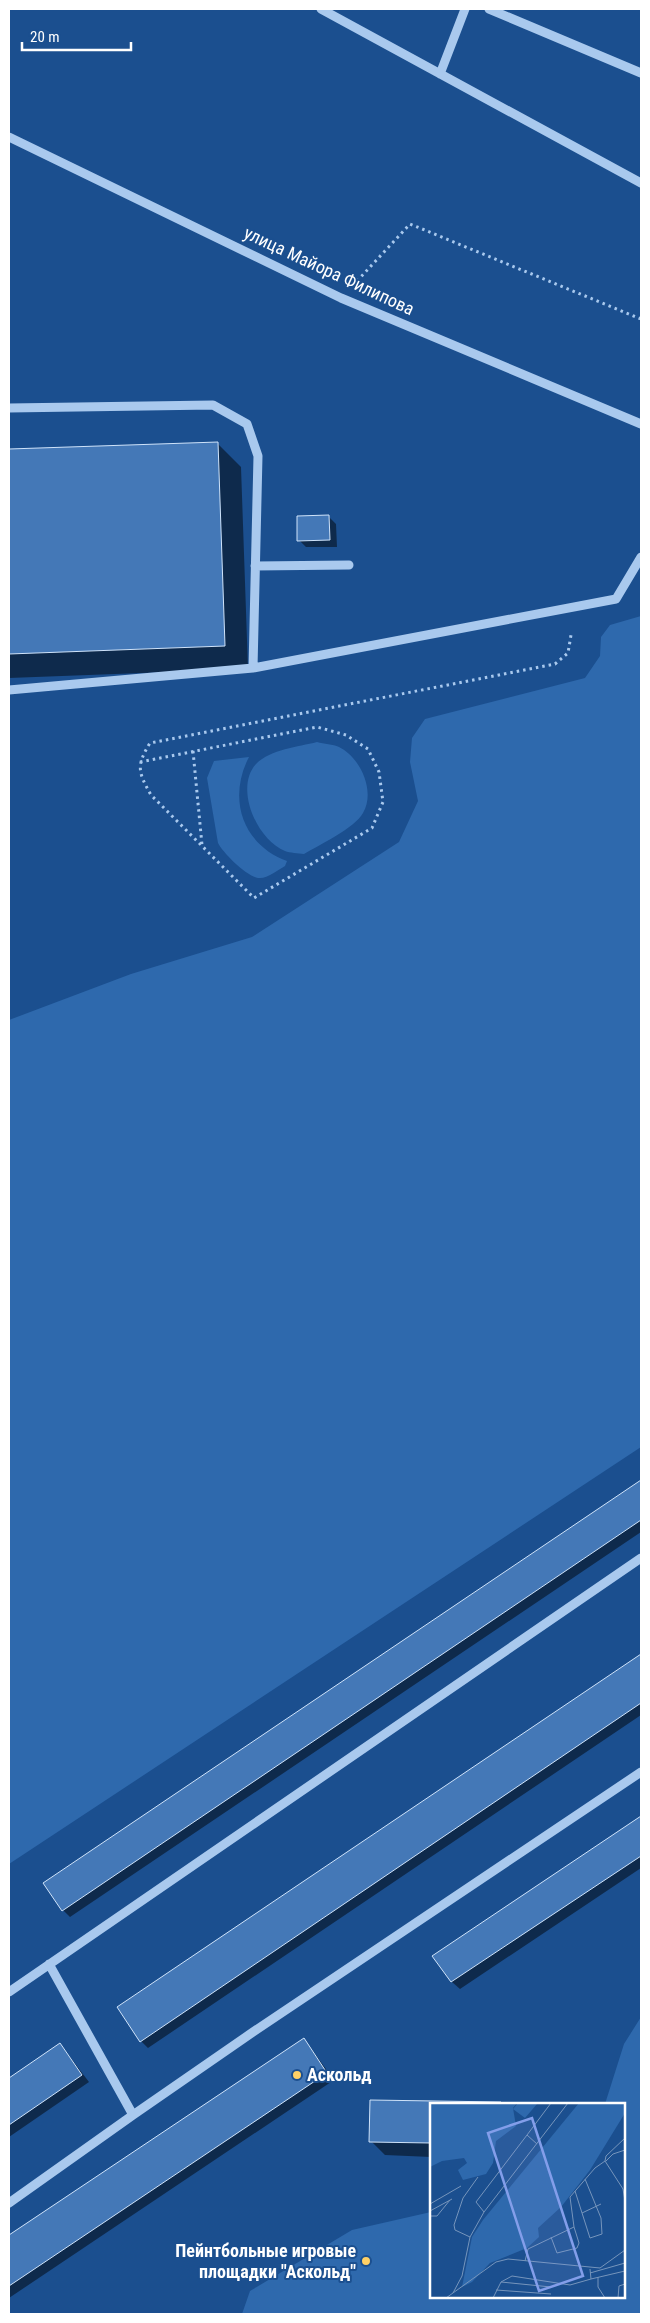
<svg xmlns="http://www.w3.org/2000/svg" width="650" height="2323" viewBox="0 0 650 2323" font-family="'Roboto Condensed',sans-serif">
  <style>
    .green { fill: #2e69ad }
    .shadow { fill: #0007 }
    .building { fill: #4478b7; stroke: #cfe3fa }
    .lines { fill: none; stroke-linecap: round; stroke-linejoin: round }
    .path { stroke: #a9c9ee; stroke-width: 3; stroke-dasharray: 2.5 4; stroke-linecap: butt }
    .minor { stroke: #a9c9ee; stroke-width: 9 }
    .poi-dot { fill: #ffd166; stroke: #1b4f8f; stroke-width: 2 }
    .labels { text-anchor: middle; stroke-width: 4; stroke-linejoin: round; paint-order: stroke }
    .street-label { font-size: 18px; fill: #fff; stroke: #1b4f8f }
    .poi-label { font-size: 18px; font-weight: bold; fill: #fff; stroke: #1b4f8f; text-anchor: start }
    .inset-road { fill: none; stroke: #7695bc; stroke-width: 1 }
    .view { fill: #839eea; fill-opacity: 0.15; stroke: #839eea; stroke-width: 2.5 }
    .inset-edge { fill: none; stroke: #fff; stroke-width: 2.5 }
  </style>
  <rect width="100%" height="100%" fill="#1b4f8f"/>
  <path class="green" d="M641,616V1447L9,1864V1020L131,974L252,937L399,842L418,801L410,762L412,738L425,719L585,678L600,656L601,637L610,625Z
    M317,742C324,744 333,744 339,747C360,757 376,791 363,813C355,828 319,845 304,854C298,853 290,853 285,851C257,840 234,788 256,764C271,749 298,747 317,742Z
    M249,757C227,799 243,845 287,861L285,866C278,870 268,878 260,878C249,879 223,853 218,843L207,778L214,761Z
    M641,2017V2314H242L250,2291L352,2230L431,2212V2297H624V2104H605L624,2044Z"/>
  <path class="shadow" d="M217,443L241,467L248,669L9,678V451Z
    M329,517L336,524L337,547H306L299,540Z
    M641,1481V1532L70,1917L63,1910L44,1883Z
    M641,1655V1715L148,2048L141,2041L119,2008Z
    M641,1817V1868L460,1989L452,1982L433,1956Z
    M304,2039L334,2080L9,2298V2237Z
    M60,2044L89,2082L9,2137V2079Z
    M371,2101L501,2104H431V2157L385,2155L371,2141Z"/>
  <path class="building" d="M218,442L225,646L9,654V449Z
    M329,515L330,540L297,541V516Z
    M641,1480V1520L62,1911L43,1883Z
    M641,1654V1703L140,2042L117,2007Z
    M641,1816V1856L451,1982L432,1956Z
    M304,2038L327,2073L9,2286V2235Z
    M60,2043L82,2075L9,2125V2078Z
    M370,2100L501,2102V2104H431V2143L369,2142Z"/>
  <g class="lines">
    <path class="path" d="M357,281L410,224L641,319
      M193,751L202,845
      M140,762L317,727L346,735L368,749L379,772L383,802L372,828L254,898L151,795C138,772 136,766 150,743L555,664L568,653L571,635L568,633"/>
    <path class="minor" d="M321,9L641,183
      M489,9L641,73
      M440,74L465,9
      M9,137L341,298L641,424
      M9,408L213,405L247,424L258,456L253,668
      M255,566L349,565
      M9,690L253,668L616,599L641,557
      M9,1992L641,1558
      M133,2115L253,2032L641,1772
      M9,2203L133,2115L49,1964"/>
  </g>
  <g class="poi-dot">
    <circle cx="297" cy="2075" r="5"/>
    <circle cx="366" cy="2261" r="5"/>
  </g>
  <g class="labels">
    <g class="street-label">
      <text transform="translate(329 271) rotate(25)" y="6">улица Майора Филипова</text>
    </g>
    <g class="poi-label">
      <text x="307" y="2081">Аскольд</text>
      <text x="356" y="2257" text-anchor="end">Пейнтбольные игровые<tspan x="356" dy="21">площадки "Аскольд"</tspan></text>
    </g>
  </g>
  <g transform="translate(430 2103)">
    <rect width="195" height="195" fill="#1b4f8f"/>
    <path d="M0,0H87L83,5L86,23L66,38L63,60L56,71L33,77L28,67L37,60L34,55L12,58L0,64ZM88,0H105L107,1L95,15L83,6ZM149,0H195V10L160,67L131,104L108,125L109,134L97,145L60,160L42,179L32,184L42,134L53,117Z" fill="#2e69ad"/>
    <path class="inset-road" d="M107,41L97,32L121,0M175,58L176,53L195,35M176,58L183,51L195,47M145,88L160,135L172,131L171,115L155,76M0,101L31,83M0,108L22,96M54,109L46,99L97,32M152,110L171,101M0,113H7L20,97M40,134L25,127L24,122L33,95L48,74M121,134L127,150L147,145L149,140L144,124M95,158L98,146L144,124L140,94L165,65L175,58L193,86L195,98M160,166L161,176L195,168M160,170L195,160M168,174V184L175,195M71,179L121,184M66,187L121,191M23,190L32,173L40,134L54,109L138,0M16,195L66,159L78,156L170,165L195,147M63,195L71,179L82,173L140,182L161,176M188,195L189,183L195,181"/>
    <path class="view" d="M102,15L153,173L109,188L58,30Z"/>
    <rect width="195" height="195" class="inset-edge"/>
  </g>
  <rect width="650" height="2323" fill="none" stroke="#ffffff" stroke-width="20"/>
  <path d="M22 42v8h109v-8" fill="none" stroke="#ffffff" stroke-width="2.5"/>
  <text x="30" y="42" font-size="15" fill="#ffffff" stroke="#1b4f8f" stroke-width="4" paint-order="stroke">20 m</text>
</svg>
